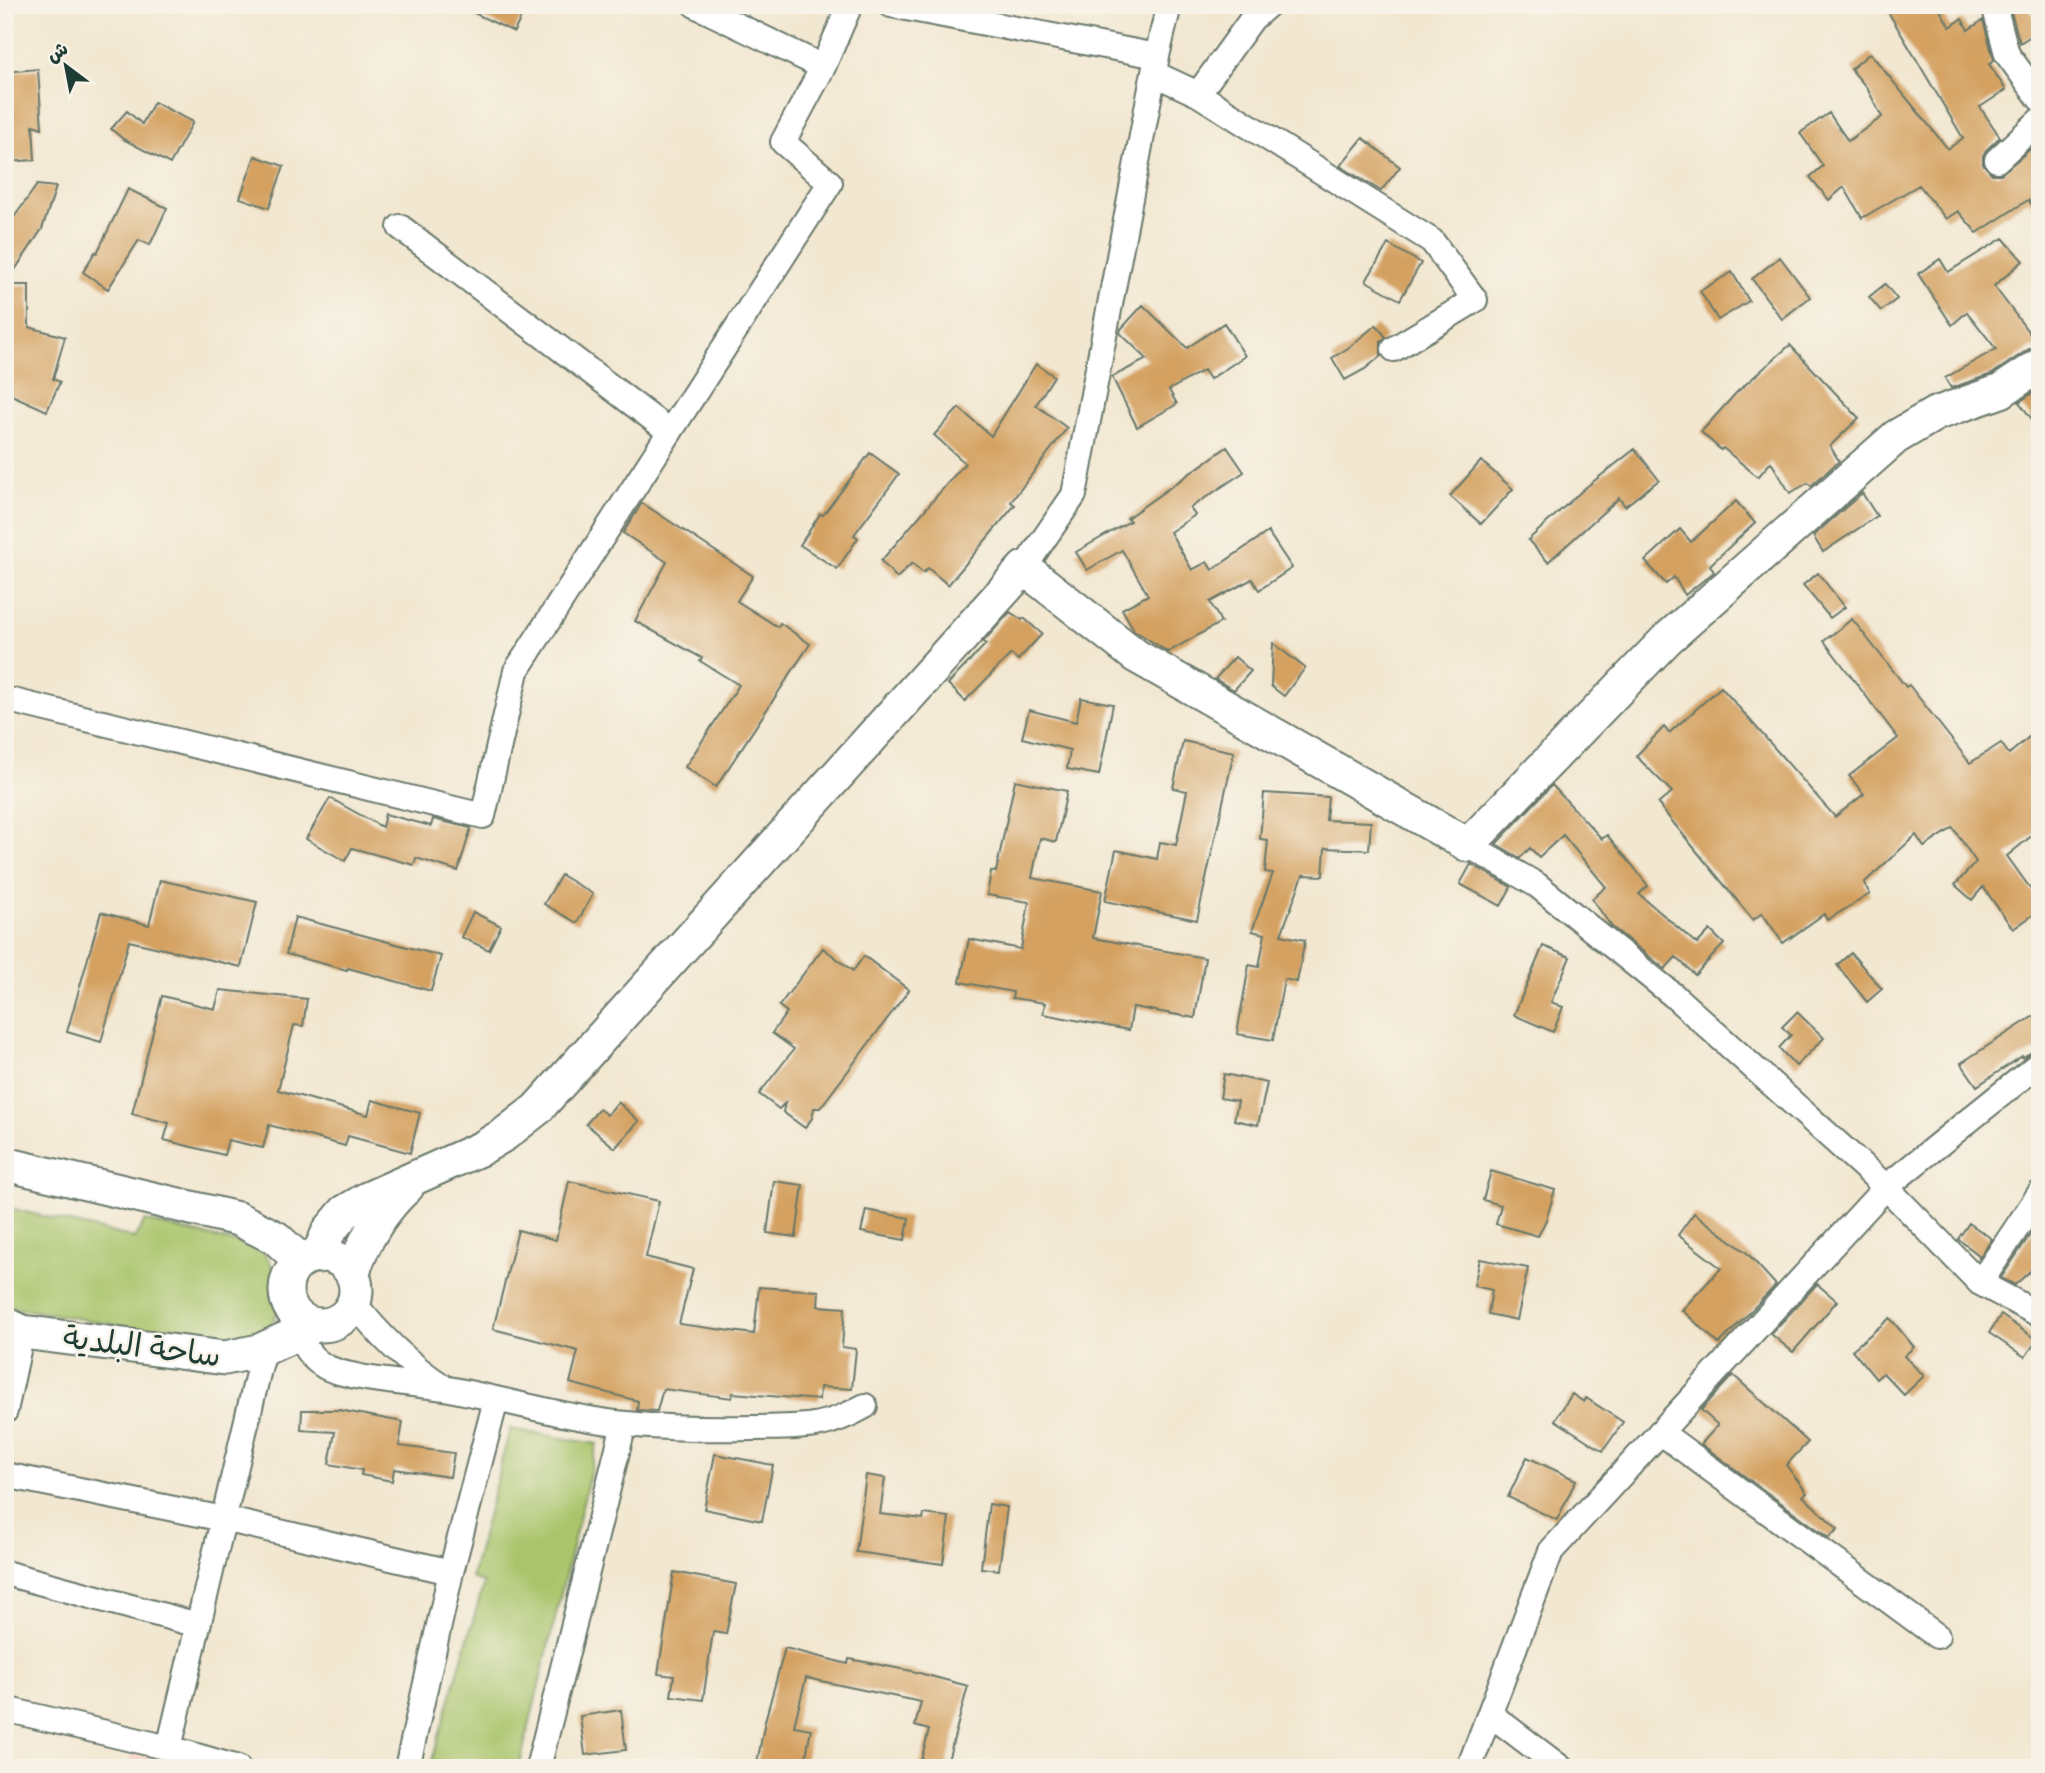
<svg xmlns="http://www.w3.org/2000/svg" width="2045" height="1773" viewBox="0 0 2045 1773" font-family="'Indie Flower','Playpen Sans Arabic',sans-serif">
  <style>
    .built { fill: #f6d2c5 }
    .green { fill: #a9c46b; stroke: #648050; stroke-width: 2 }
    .building { fill: #d4a160 }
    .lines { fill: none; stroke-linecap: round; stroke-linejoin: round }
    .street-casing { stroke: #69786b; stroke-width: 28 }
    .secondary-casing { stroke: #69786b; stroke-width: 37 }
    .street { stroke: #fff; stroke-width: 24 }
    .secondary { stroke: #fff; stroke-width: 33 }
    .labels { text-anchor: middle; stroke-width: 5; stroke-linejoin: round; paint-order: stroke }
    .street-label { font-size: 32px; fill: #1f3d34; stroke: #f7f3e8 }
  </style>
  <rect width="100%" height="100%" fill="#f7f3e8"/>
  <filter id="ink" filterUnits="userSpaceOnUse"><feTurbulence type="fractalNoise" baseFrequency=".0143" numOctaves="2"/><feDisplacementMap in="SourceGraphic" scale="14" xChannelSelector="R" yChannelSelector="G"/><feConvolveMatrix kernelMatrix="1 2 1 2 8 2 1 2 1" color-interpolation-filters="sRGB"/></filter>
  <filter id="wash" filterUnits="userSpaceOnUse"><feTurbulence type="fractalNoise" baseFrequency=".00686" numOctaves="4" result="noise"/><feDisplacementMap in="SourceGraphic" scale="28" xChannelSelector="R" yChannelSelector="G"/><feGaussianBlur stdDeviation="1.57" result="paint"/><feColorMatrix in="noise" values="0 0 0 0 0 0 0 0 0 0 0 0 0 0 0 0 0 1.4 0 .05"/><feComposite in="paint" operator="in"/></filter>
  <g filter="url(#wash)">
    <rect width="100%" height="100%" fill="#f2e7d0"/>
    <path class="built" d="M135,1741L232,1768H129Z"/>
    <path class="green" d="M5,1207L134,1238L145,1221L258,1248C276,1262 286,1298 274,1319C267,1331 250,1339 238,1346L11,1307L5,1303Z
      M510,1429L597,1444L519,1768H414V1764L430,1767L484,1583L471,1578Z"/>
    <g id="blocks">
      <path class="building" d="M457,5H527L514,32Z
        M1884,5H1937L1950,27L1962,19L1968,30L1983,20L1994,60L1989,64L2006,90L1980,107L2000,137L1986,150L1983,156V164L1992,174H2001L2040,141V214L2028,200L1977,233L1958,211L1946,219L1919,185L1862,218L1844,187L1829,200L1810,177L1823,166L1800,133L1829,113L1848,141L1882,117L1867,88L1851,69L1870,53L1948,149L1963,138Z
        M2009,5H2027L2040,25V30L2020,43Z
        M38,69L42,128L33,125L35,160L5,162V72Z
        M154,102L193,122L170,164L123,139L111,129L127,111L142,124Z
        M1363,138L1400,167L1381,191L1340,166Z
        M255,156L284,166L269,208L240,198Z
        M37,185L56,187L42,229L5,285H29V327L65,337L53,379L60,382L47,411L5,392V230Z
        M128,189L167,208L150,245L139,240L108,289L83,272L95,252L97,253Z
        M2003,238L2023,261L1994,286L2039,346L2029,349L1992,374L1951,388L1945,378L1996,349L1967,312L1952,325L1918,274L1940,259L1948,272Z
        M1388,244L1421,263L1400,300L1366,281Z
        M1780,257L1810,297L1782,319L1752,279Z
        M1732,272L1749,301L1718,320L1700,291Z
        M1885,284L1897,299L1881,311L1869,297Z
        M1143,305L1187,348L1224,323L1245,356L1210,379L1204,370L1169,390L1177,404L1137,427L1112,377L1147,359L1120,333L1121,329Z
        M1376,325L1386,337L1381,342V356L1365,369L1345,380L1332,358L1348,348Z
        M1790,345L1859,418L1830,446L1839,461L1811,486L1808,483L1790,493L1771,462L1758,477L1723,448L1721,450L1701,432L1737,392Z
        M1036,364L1054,376L1036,405L1067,428L1011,502L1015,505L948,585L928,568L923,573L912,563L897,578L881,561L965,463L934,435L959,408L991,436Z
        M2040,388V430L2019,402Z
        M1227,447L1244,472L1190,508L1195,515L1170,532L1192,570L1207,562L1212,570L1268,532L1292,568L1259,590L1252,579L1210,602L1221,622L1168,652L1134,630L1122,609L1148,595L1122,550L1087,570L1076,552L1130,521L1127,518Z
        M1635,449L1659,480L1625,506L1619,498L1548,562L1528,540L1585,488Z
        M870,453L899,474L854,535L858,538L837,569L800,545L820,514L823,515Z
        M1481,461L1513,489L1481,524L1450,496Z
        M1862,493L1877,516L1823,552L1813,536Z
        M1736,501L1755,523L1710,565L1714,572L1685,595L1674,577L1666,584L1645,561L1680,529L1691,542Z
        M642,503L753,576L737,601L778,627L780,623L810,644L716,787L685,767L739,685L700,661L702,658L635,621L667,562L623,533Z
        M1818,573L1845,607L1830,618L1803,585Z
        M1010,612L1022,620L1024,618L1042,634L1018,660L1011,654L965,701L948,684L986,644L983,642Z
        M1852,619L1906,687L1909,685L1970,763L2001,743L2009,754L2029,737L2040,750V829L2007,856L2040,902V910L2013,929L1983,887L1972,900L1955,885L1976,862L1953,828L1924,847L1916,835L1864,883L1870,894L1827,920L1824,914L1783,943L1762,913L1753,920L1658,804L1672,792L1636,756L1664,727L1669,733L1721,687L1835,817L1864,794L1849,776L1898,738L1824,641Z
        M1273,643L1305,668L1284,696L1271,686Z
        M1235,657L1251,671L1234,690L1215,679Z
        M1081,698L1113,704L1099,775L1067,769L1070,750L1022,738L1029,710L1076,722Z
        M1183,741L1234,752L1197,920L1105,901L1116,850L1157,859L1160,842L1176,845L1187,791L1173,788Z
        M1015,780L1067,791L1056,842L1040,838L1032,878L1102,891L1093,938L1205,958L1195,1018L1133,1007L1129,1030L1043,1014L1045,1003L1012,998L1013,992L960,982L969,939L1021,949L1029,902L987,895L991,871L996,872Z
        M1552,785L1602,839L1607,835L1633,866L1648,886L1639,894L1697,944L1710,930L1724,944L1695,975L1676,957L1665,969L1612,927L1592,899L1606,887L1563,835L1539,857L1530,848L1520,858L1496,844Z
        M1264,793L1328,797L1326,820L1371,822L1369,850L1325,848L1323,876L1303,875L1281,935L1305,940L1297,982L1284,979L1273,1040L1237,1034L1249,965L1259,967L1265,934L1252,931L1273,873L1265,872L1268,840L1260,839Z
        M330,798L382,827L385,814L431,826L433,819L471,828L458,871L416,858L414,865L352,848L345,861L306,839Z
        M1471,864L1511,887L1501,906L1460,884Z
        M561,875L593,894L577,923L544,904Z
        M160,880L257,902L241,967L129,941L101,1042L67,1032L101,912L149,925Z
        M473,912L501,926L489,950L461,937Z
        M295,917L441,956L431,991L348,968L347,970L286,954Z
        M1543,946L1570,957L1551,1002L1563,1007L1553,1032L1514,1015Z
        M823,948L853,971L864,956L909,990L820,1108H814L812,1118L805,1128L783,1112L785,1103L779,1109L759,1094L794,1049L772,1033L787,1012L779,1006Z
        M1851,953L1882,989L1867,1002L1837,965Z
        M220,990L307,999L303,1026L294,1025L278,1090L368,1115L372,1100L420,1113L410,1153L348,1136L345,1146L269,1125L263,1148L228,1140L224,1155L164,1140L169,1123L132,1114L162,996L215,1009Z
        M1797,1012L1824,1038L1796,1066L1779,1048L1791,1035L1782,1027Z
        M2040,1012V1048L2023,1057L2022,1056L1977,1086L1961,1063Z
        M1224,1074L1267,1083L1258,1125L1234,1120L1238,1101L1220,1098Z
        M618,1102L639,1121L615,1148L586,1124L599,1109L607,1115Z
        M1491,1171L1555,1190L1546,1220L1538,1236L1496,1224L1501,1205L1483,1200Z
        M569,1181L659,1201L646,1257L693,1269L679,1324L754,1334L759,1287L819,1291L818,1306L845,1308L842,1347L856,1349L852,1389L820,1387L819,1400L733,1393L732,1398L663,1389L657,1411L637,1410L638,1401L570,1383L578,1351L493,1329L518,1230L556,1240Z
        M774,1181L803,1185L796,1237L767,1233Z
        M866,1210L909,1218L905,1240L861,1232Z
        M1694,1213L1747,1253L1776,1285L1719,1344L1682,1310L1721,1268L1678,1235Z
        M2040,1220V1262L2015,1285L2001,1278Z
        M1969,1223L1992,1239L1978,1259L1980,1256L1958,1239Z
        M1480,1259L1528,1268L1517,1320L1488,1314L1492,1290L1474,1286Z
        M1817,1284L1837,1301L1793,1352L1771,1334Z
        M2001,1315L2037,1340L2025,1357L1989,1333Z
        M1890,1318L1914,1347L1904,1356L1924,1376L1904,1395L1883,1373L1876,1379L1852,1350Z
        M1733,1375L1808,1442L1786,1465L1807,1493L1803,1496L1838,1529L1829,1538L1701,1444L1718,1425L1701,1410Z
        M1572,1394L1584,1402L1586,1398L1623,1422L1603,1451L1555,1420Z
        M302,1410H339L403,1422L399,1446L454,1453L450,1477L394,1469L392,1481L361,1475L362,1470L329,1464L335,1432L301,1430Z
        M715,1454L773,1465L762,1521L704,1509Z
        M1527,1457L1576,1480L1557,1520L1508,1497Z
        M866,1475L885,1478L880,1514L923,1519L924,1514L949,1517L943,1564L856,1552Z
        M989,1504L1007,1507L999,1570L981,1568Z
        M674,1572L736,1584L726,1634L713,1632L703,1700L671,1696L674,1676L658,1674Z
        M785,1648L848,1664L849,1659L912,1671L968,1686L946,1768H919L929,1730L915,1726L921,1702L806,1678L794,1726L811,1729L804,1768H781L757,1763L765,1721Z
        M621,1710L626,1750L585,1755L580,1716Z"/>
    </g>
  </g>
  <g filter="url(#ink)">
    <use href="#blocks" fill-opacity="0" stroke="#69786b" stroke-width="2"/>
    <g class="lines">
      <defs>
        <path id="street" d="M695,5L823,67
          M891,5L1157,56
          M1994,5L2007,54L2040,99
          M1155,74L1198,94L1432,241L1475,300L1394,349
          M1198,94L1252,19L1268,5
          M1997,160L2040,120
          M400,227L670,432
          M1024,568L1074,495L1157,56L1169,5
          M5,699L483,816L516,671L830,183L783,142L823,67L850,5
          M1468,845L1537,885L1673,995L1886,1187L1980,1283L2040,1315
          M1980,1283L2040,1193
          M354,1303C379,1335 407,1363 442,1386
          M295,1313C298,1336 304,1354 324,1366C349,1380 414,1383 444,1388C504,1399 565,1418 626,1424C668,1428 711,1429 753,1428C800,1427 823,1430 865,1406
          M5,1411L22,1332
          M1660,1432L1937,1636
          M5,1475L224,1519L451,1572
          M5,1573L198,1625
          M5,1709L169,1748L238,1768
          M1490,1714L1561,1768
          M169,1748L260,1365L266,1348
          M407,1768L451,1572L496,1400
          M538,1768L624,1424
          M1469,1768L1551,1551L1886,1187L2040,1063"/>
        <path id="secondary" d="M5,1164L238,1219L276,1238L301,1261
          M286 1290a35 35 0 1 1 70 0a35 35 0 1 1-70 0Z
          M318,1256L329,1231L345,1212L367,1199L482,1148L505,1134L537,1109L1024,568L1136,656L1468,845L1666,640L1896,437L1935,414L2001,391L2040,365
          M352,1274C364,1240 381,1211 407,1187
          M5,1324L22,1332L225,1358L259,1351L316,1325"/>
      </defs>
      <use href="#street" class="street-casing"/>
      <use href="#secondary" class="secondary-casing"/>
      <use href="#street" class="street"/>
      <use href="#secondary" class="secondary"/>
    </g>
  </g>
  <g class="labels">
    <g class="street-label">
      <text transform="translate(142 1346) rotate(7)" y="11">ساحة البلدية</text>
    </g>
  </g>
  <rect width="2045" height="1773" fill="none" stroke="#f7f3e8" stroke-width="28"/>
  <g transform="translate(66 66) rotate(328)" stroke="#f7f3e8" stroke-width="5" paint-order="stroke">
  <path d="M0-5L12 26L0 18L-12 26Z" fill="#1f3d34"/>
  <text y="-10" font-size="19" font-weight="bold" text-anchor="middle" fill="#1f3d34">ش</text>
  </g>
</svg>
